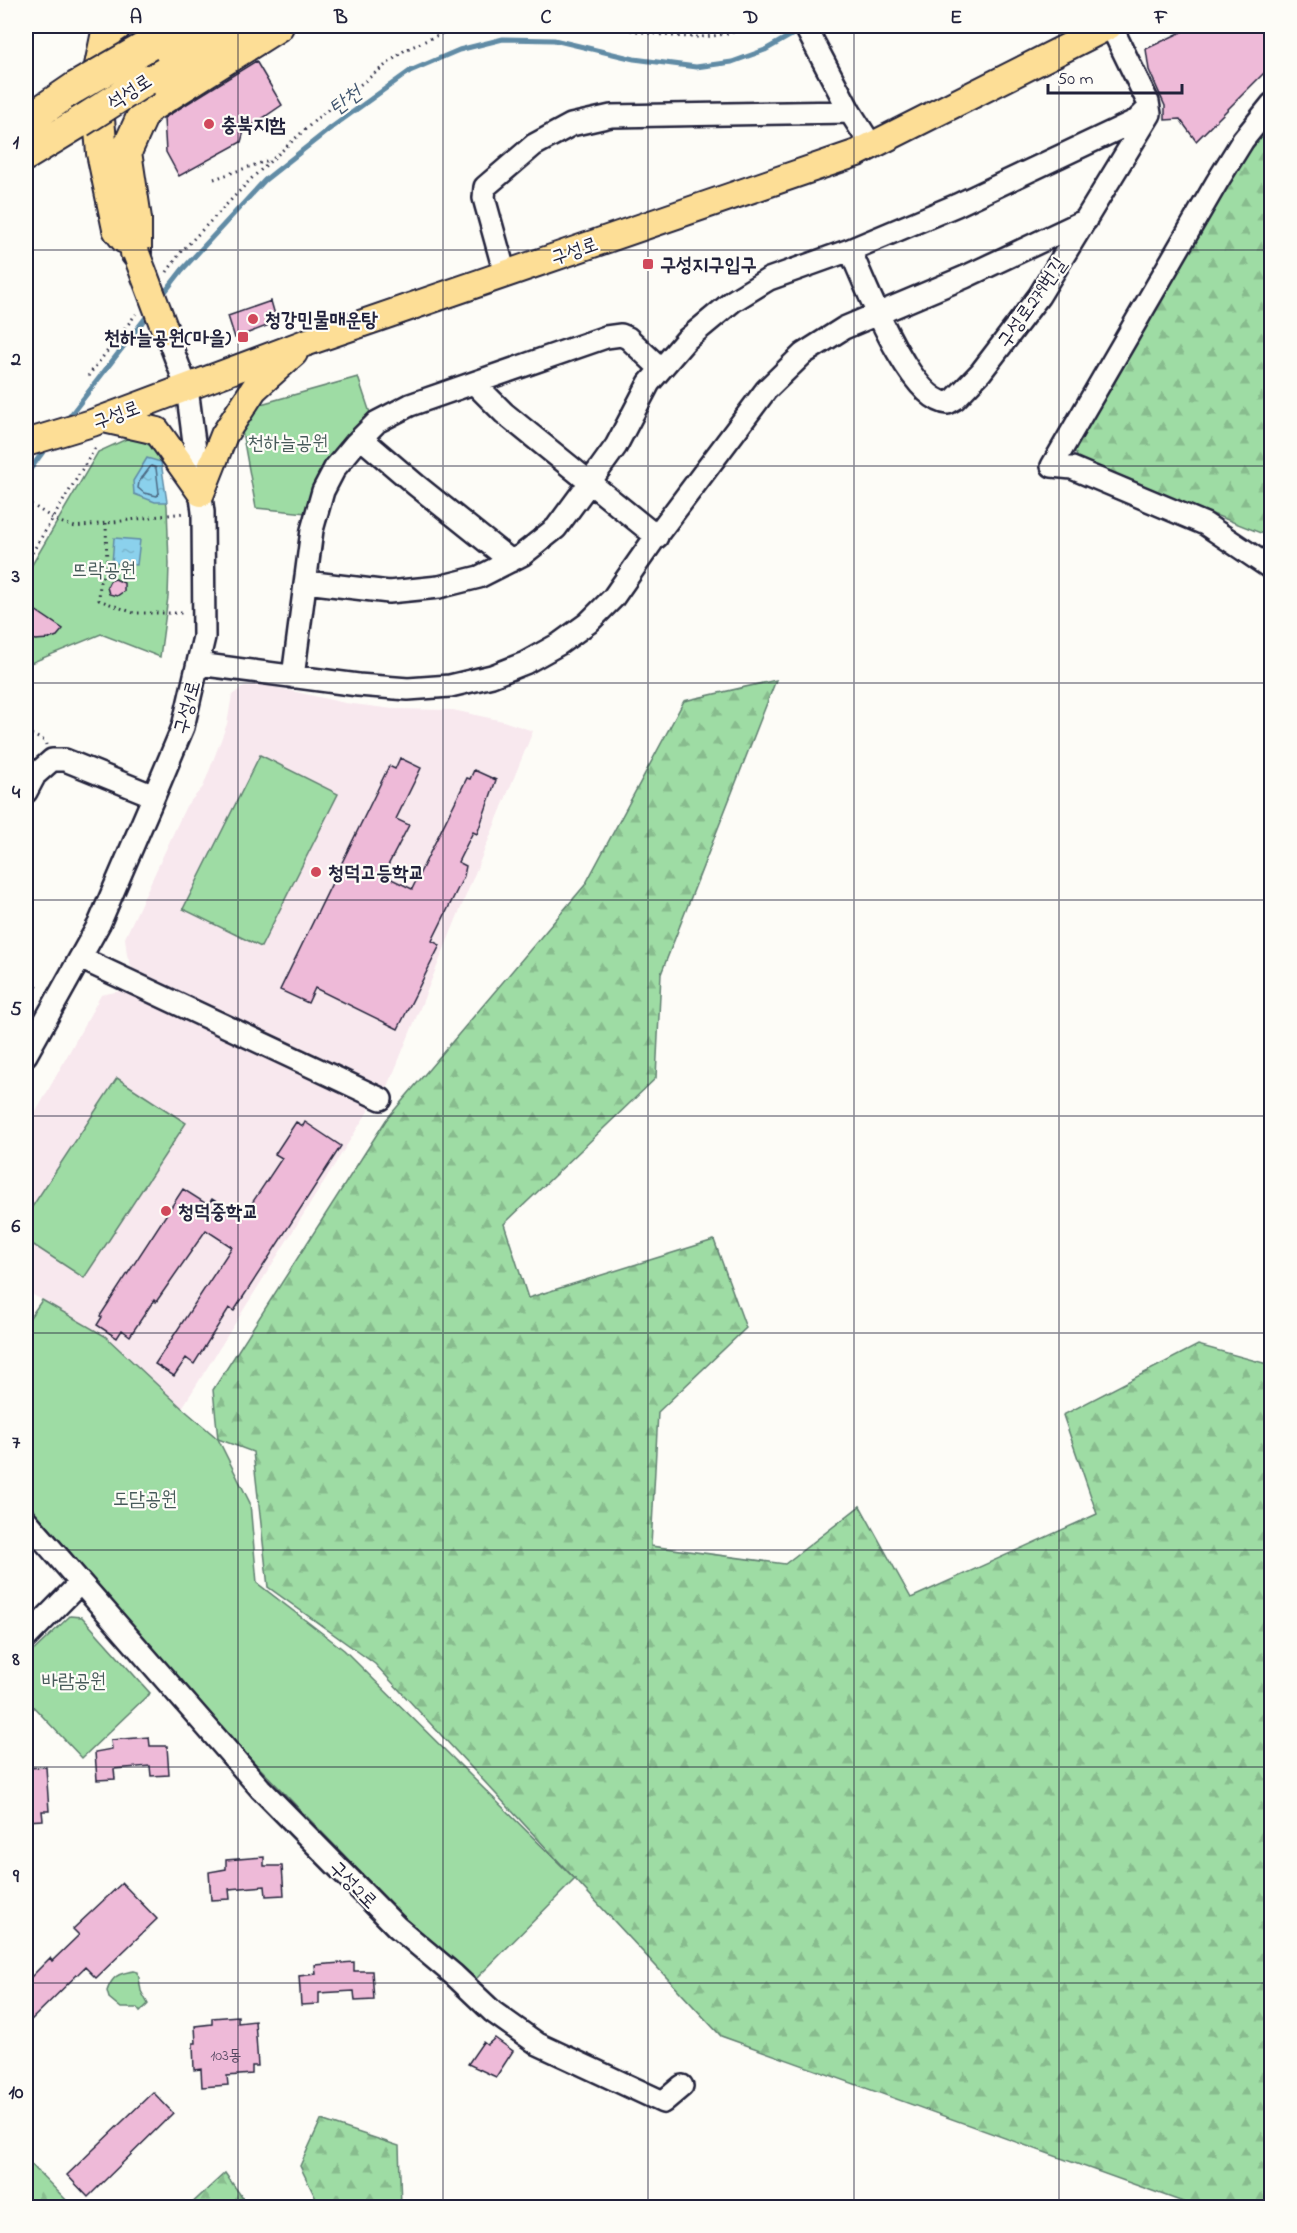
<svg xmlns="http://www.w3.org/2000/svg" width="1297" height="2233" viewBox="0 0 1297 2233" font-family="'Indie Flower','Poor Story',sans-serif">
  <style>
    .built { fill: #f8e8ee }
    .forest { fill: url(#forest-firs); stroke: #607f70; stroke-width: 1.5 }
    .green { fill: #9edca4; stroke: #607f70; stroke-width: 1.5 }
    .water { fill: url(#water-ripples); stroke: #618ba5; stroke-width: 1.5 }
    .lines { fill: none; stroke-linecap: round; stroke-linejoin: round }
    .shore { stroke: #4c6882; stroke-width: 1.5 }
    .stream { stroke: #618ba5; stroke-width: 5 }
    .building { fill: #eebad8; stroke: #22223b; stroke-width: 1.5 }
    .minor-casing { stroke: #22223b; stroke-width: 26 }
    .major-casing { stroke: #22223b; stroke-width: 30 }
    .highway-casing { stroke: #22223b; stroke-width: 34 }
    .path { stroke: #22223b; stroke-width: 3; stroke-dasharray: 1.5 4.5; stroke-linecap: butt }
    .minor { stroke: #fdfcf7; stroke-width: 21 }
    .major { stroke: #fdde96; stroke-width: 26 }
    .highway { stroke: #fdde96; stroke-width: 30 }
    .major-bridge-casing { stroke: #22223b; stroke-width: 30; stroke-linecap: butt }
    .highway-bridge-casing { stroke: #22223b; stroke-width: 34; stroke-linecap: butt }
    .major-bridge { stroke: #fdde96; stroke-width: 26 }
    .highway-bridge { stroke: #fdde96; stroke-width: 30 }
    .grid { fill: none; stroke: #22223b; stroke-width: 1.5; stroke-opacity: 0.55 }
    .poi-dot { fill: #d1495b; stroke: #fdfcf7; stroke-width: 2 }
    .labels { text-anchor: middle; stroke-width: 4.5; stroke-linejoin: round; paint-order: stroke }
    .number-label { font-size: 16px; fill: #554862 }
    .street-label { font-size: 20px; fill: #22223b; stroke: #fdfcf7 }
    .poi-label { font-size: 20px; font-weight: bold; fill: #22223b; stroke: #fdfcf7; text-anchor: start }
    .park-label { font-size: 20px; fill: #475a5a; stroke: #fdfcf7 }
    .water-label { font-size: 21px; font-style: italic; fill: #425770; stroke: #fdfcf7 }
    .neatline { fill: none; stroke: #22223b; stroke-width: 2 }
    .grid-label { font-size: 20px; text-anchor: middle; font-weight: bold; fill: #22223b }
  </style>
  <defs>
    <pattern id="forest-firs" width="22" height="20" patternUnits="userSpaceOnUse" patternTransform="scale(1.5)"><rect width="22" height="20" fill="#9edca4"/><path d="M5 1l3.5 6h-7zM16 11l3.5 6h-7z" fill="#88bc8e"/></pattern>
    <pattern id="water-ripples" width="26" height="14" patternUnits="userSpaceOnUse" patternTransform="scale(1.5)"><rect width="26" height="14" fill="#8bd1ec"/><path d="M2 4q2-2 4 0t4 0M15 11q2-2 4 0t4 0" fill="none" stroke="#78b3cb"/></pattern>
  </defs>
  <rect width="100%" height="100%" fill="#fdfcf7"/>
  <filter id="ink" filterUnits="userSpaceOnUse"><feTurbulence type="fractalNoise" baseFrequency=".0167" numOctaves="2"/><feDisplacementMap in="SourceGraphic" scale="12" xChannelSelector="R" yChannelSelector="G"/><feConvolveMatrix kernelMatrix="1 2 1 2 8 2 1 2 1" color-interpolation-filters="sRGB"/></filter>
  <g filter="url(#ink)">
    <path class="built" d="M261,684L345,703L393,709L453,710L503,721L533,731L387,1089L132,968L127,955L125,938L186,806L203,787L227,724L232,695L244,686Z
      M120,991L372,1105L182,1408L105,1336L26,1291V1130L101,995Z"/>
    <path class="forest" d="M1271,117V542L1266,535L1096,468L1082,465L1075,452L1081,439L1241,156Z
      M776,680L661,974L656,1078L504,1224L528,1298L714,1240L746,1328L658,1412L651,1546L785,1564L860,1506L911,1598L1097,1514L1063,1415L1198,1345L1271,1365V2207H1197L721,2036L375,1664L268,1587L253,1452L218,1439L213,1390L386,1120L585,885L684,701Z
      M321,2120L399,2146L401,2207H320L300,2166Z
      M26,2159L73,2207H26Z
      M225,2173L249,2207H188Z"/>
    <path class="green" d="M358,377L371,416C351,435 326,455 316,481C312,491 309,502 306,513L256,508L241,426L261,404Z
      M133,436L158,450L167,506L169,564L168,597L160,657L101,634L26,665V575L98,452Z
      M260,755L338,794L261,947L183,909Z
      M117,1078L186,1123L84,1278L26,1240V1216Z
      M42,1300L105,1336L182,1408L218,1439L250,1503L257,1583L344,1650L575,1879L476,1979L403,1916L225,1732L26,1501V1323Z
      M70,1616L82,1617L150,1693L82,1758L26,1699V1658Z
      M134,1971L138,1972L141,1991L148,2004L140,2012L137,2008H121L109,1998L107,1991C112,1976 119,1973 134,1971Z"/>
    <path class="water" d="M147,458L161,462L167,502H155L134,494L133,481Z
      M114,538L140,540L137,565L112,563Z"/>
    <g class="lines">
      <path class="shore" d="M151,466L156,468L159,493L157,496L144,493L138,488L139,482Z"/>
      <path class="stream" d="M161,297L182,270L265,180L332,127L410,71L459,50L503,39L554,40L634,59L696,67L732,62L765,50L802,29
        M66,421L150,312
        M26,475L48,445"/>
    </g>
    <path class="building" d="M1194,26H1272V65L1196,141L1180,119L1165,120V106L1149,70L1146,49Z
      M256,61L282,105L244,131L241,142L179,176L166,152L164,118Z
      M271,301L277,322L235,338L228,316Z
      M115,579L124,583V591L117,596L109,594L107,587L110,581Z
      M26,604L63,629L57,636L49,639L35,640L29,637L26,634Z
      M400,758L421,768L396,819L409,825L383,875L412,889L467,778L470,779L474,770L496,780L477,834L473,832L458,862L466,866L464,876L432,941L440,945L398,1029L315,988L308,1003L280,990L389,766L395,769Z
      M296,1122L303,1126L305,1122L341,1146L234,1311L229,1308L194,1364L186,1358L174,1376L155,1364L232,1247L206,1230L156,1302L154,1300L130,1336L122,1330L117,1338L97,1325L102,1317L100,1316L183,1189L208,1205L212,1199L242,1218L282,1158L275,1154Z
      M149,1737L150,1746H167L169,1775L151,1776L150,1766L114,1769L115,1779L97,1780L95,1752L112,1749L111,1740Z
      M46,1767L49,1811H42L43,1820L26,1821V1768Z
      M264,1857V1866H282L284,1895L266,1896L265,1886L229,1889L230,1899L211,1900L209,1872L226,1869V1860Z
      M122,1883L157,1919L96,1978L85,1967L26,2025V1982L50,1958L52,1961L79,1935L73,1929Z
      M354,1962V1971H372L374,2000L355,2001L354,1991L319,1993V2004L301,2005L299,1976L316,1974L315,1965Z
      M238,2016V2023L255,2021L258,2066H252V2074L227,2076L228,2085L202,2087L201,2069L194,2070L193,2043H196L195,2026L212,2024V2018Z
      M495,2038L513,2051L496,2077L468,2064L483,2042L487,2045Z
      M153,2092L173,2113L88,2197L67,2175Z"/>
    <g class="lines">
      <defs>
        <path id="minor" d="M805,26L850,112L871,145
          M1272,104L1243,140L1217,182L1052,466L1072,468L1205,524L1272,569
          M850,250C865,283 909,401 948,403L955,399L981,372L1039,296L1150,114L1148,102L1111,26
          M505,274L484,198L485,187L534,145L571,125L611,116L850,112
          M474,383L504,413L657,537
          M361,438L416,485L511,561
          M306,582L389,592L439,587L479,577L522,555L556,528L590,482L616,446L649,383L686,340L733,301L769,279L850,250L957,205L1137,120L1149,108
          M198,664L358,685L408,689L450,686L492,676L525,663L559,644L588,623L613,598L657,535L766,390L803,354L844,328L965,277L1086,220
          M293,677L312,530L323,491L335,468L355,444L377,422L410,405L606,337L621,335L628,338L661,369
          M26,792L35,775L52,760H65L154,796
          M80,958L381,1099
          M26,1055L99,924L154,796L183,727L204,637L203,512L187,388L165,330
          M26,1520L260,1788L397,1927L454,1975L493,2012L538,2044L663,2102L682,2086
          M26,1638L80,1583"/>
        <path id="major" d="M104,419L157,431L201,493
          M26,443L92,423L305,343L857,153L1109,26
          M201,493L224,435L254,389L294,353"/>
        <path id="highway" d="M116,26L107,32L96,85L102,153L118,229L125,238
          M149,45L178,26
          M146,80L232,26
          M26,121L76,87
          M26,155L80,122
          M136,253V219L126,152L145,110L278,26"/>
      </defs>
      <use href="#minor" class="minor-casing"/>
      <use href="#major" class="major-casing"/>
      <use href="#highway" class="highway-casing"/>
      <path class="path" d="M607,26C654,34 705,46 750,26
        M214,179L269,160
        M167,272L181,252L253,177L321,115L405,50L458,26
        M88,376L136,314
        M26,501L57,521L75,527L184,513
        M106,523L107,568L100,582L99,600L134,613H184
        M26,563L95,448
        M26,732L45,741L46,745
        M26,981L41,988
        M26,2196L38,2208"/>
      <use href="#minor" class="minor"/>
      <use href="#major" class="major"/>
      <use href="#highway" class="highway"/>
      <defs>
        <path id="major-bridge" d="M136,253L165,330"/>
        <path id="highway-bridge" d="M76,87L149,45
          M80,122L146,80"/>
      </defs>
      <use href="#major-bridge" class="major-bridge-casing"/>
      <use href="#highway-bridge" class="highway-bridge-casing"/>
      <use href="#major-bridge" class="major-bridge"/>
      <use href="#highway-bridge" class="highway-bridge"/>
    </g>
  </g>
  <path class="grid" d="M238,26V2208M443,26V2208M648,26V2208M854,26V2208M1059,26V2208M26,250H1272M26,466H1272M26,683H1272M26,900H1272M26,1116H1272M26,1333H1272M26,1550H1272M26,1767H1272M26,1983H1272"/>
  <g class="poi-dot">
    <circle cx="209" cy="124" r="6"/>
    <rect x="642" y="258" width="12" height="12" rx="3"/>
    <circle cx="253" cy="319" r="6"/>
    <rect x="237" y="331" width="12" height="12" rx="3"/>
    <circle cx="316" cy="872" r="6"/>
    <circle cx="166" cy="1211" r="6"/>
  </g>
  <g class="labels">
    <g class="number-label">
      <text x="226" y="2060">103동</text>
    </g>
    <g class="street-label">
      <text transform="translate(129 91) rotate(-33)" y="7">석성로</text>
      <text transform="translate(574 250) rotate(-19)" y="7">구성로</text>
      <text transform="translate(1031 302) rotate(-55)" y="7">구성로279번길</text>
      <text transform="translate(116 414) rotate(-20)" y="7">구성로</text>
      <text transform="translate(186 707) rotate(-75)" y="7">구성1로</text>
      <text transform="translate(354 1884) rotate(45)" y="7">구성2로</text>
    </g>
    <g class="poi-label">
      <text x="221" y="131">충북지함</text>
      <text x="660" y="271">구성지구입구</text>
      <text x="265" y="326">청강민물매운탕</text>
      <text x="231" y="344" text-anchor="end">천하늘공원(마을)</text>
      <text x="328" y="879">청덕고등학교</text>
      <text x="178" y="1218">청덕중학교</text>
    </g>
    <g class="park-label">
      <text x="288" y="449">천하늘공원</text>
      <text x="104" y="576">뜨락공원</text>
      <text x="145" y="1505">도담공원</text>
      <text x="74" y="1687">바람공원</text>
    </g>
    <g class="water-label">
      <text transform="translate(345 100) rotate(-37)" y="7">탄천</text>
    </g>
  </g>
  <rect width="1297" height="2233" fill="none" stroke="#fdfcf7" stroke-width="66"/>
  <path d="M1048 84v9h134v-9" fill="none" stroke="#22223b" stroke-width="3"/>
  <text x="1057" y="84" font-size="18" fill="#22223b" stroke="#fdfcf7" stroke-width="4.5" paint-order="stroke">50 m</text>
  <rect x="33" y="33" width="1231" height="2167" class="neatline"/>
  <g class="grid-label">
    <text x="136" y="23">A</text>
    <text x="341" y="23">B</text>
    <text x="546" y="23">C</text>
    <text x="751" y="23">D</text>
    <text x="956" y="23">E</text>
    <text x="1161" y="23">F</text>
    <text x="16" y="148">1</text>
    <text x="16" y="365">2</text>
    <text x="16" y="582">3</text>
    <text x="16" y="798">4</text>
    <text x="16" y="1015">5</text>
    <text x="16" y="1232">6</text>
    <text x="16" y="1448">7</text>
    <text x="16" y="1665">8</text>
    <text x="16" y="1882">9</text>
    <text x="16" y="2098">10</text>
  </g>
</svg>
